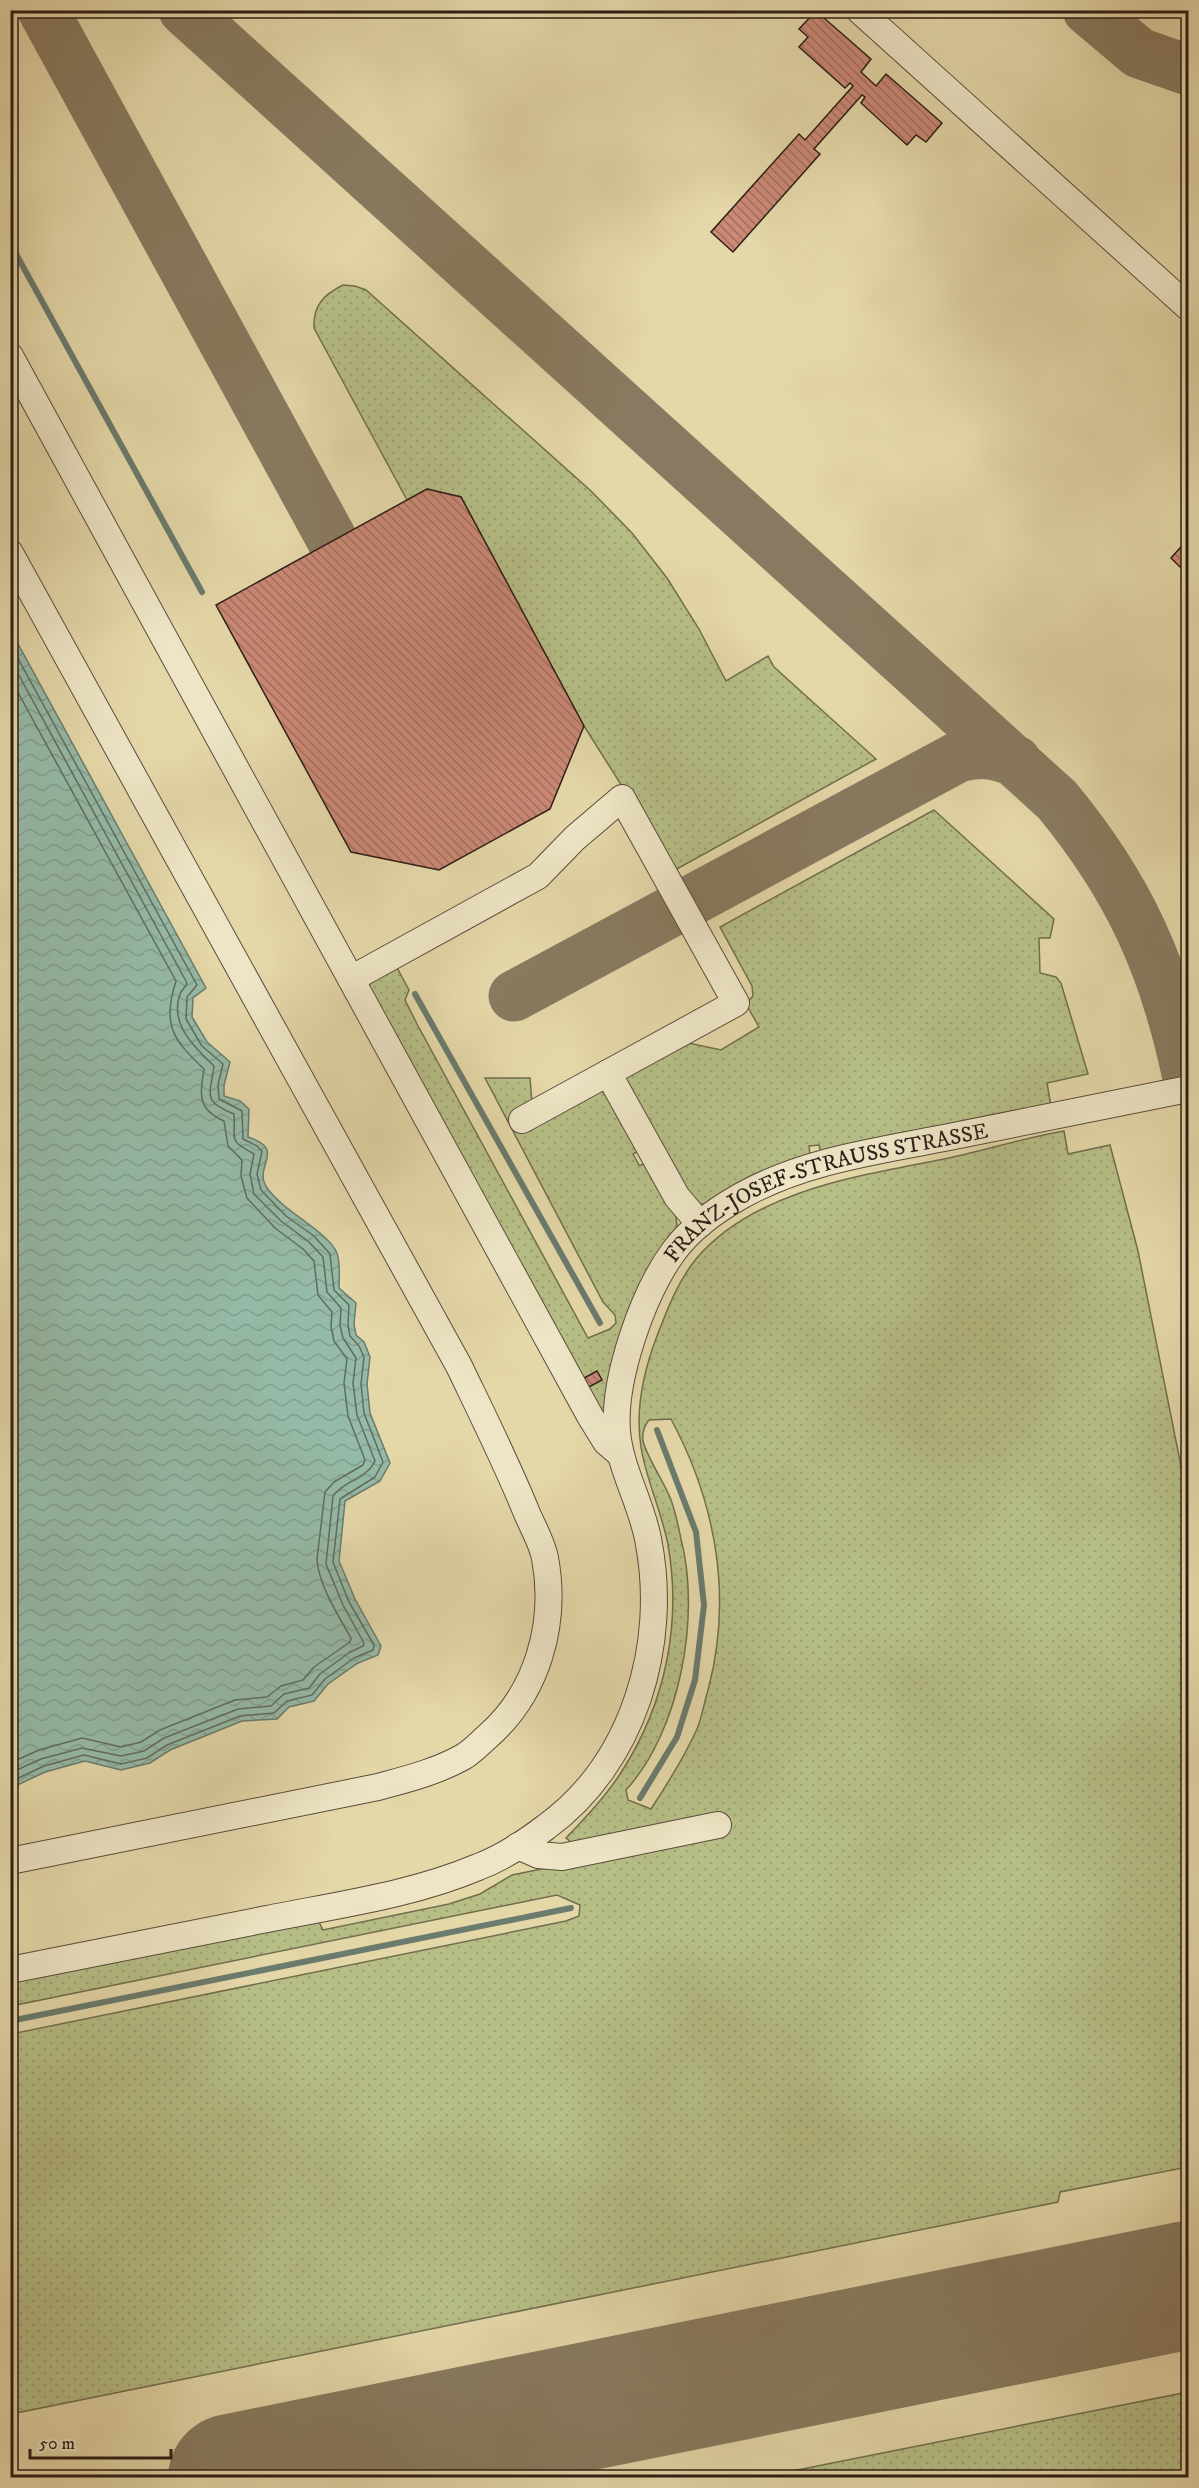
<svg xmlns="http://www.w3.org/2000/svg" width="1199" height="2488" viewBox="0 0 1199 2488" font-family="'IM FELL DW Pica',serif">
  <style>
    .grass { fill: url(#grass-dots); stroke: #716e4e; stroke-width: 1.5; fill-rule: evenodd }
    .water { fill: url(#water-waves); stroke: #6b7b6d; stroke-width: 1.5 }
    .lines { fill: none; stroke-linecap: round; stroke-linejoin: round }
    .shore { stroke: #606c5f; stroke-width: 1.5 }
    .stream { stroke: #6b7b6d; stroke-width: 6 }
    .taxiway { stroke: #887a60; stroke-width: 51 }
    .runway { stroke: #887a60; stroke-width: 128 }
    .building { fill: url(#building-back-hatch); stroke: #2c1d17; stroke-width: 1.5 }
    .minor-casing { stroke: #5a4c3b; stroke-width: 28 }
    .minor { stroke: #ede5c6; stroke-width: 26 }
    .labels { text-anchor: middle; stroke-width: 4.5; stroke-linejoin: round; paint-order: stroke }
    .street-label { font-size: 22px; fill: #2c1d17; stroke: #ede5c6 }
  </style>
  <defs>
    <pattern id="grass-dots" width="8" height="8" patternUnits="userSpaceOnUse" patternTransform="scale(1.5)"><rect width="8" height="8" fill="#b6be86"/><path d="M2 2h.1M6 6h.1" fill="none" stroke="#9da373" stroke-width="1.8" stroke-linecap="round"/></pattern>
    <pattern id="water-waves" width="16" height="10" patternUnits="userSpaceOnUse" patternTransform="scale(1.5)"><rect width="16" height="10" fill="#95baa7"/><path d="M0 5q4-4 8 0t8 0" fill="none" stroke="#819f8f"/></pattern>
    <pattern id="building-back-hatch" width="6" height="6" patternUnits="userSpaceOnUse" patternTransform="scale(1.5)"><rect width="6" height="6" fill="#ca8875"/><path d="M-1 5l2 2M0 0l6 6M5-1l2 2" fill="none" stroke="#a46f5f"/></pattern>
  </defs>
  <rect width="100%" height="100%" fill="#e4d7a8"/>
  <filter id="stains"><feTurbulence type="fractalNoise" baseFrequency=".00333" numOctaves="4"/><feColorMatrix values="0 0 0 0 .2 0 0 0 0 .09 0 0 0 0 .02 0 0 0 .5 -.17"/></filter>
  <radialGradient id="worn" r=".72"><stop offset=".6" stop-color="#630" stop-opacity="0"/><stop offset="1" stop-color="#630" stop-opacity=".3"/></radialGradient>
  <path class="grass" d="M343,285L355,286L366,290L591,491L632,533L667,578L699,629L726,681L768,656L774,667L876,759L675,870L584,726L461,497L427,489L407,500L314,328C313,306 323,295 343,285Z
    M934,810L1054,919L1050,938H1039L1040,973L1056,977L1061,983L1088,1074L1047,1083L1051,1106L821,1153L819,1145L809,1146L810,1155L707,1204H692L625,1080L628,1073L684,1042L721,1050L759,1027L746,1004L753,996L752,986L720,927Z
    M394,962L409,990L405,1000L417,1024L588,1338L610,1329L616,1323L615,1315L603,1302L485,1078H530L532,1103L597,1090L606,1093L640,1150L633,1154L639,1165L648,1164L676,1216L677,1228L605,1424L368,991L372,974Z
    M1064,1131L1068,1154L1110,1145L1138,1251L1188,1501V2167L1060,2192L1058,2202L11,2414V2034L566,1921L579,1916L580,1905L557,1895L11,2006V1981L318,1920L323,1930L449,1904L480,1894L512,1875L719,1833L573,1844L566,1838C586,1817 607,1795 622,1771C665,1704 682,1624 668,1545C662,1512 646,1480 641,1447C635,1410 644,1370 657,1336C667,1310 678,1281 696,1259C753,1191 858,1176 939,1160C981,1152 1022,1138 1064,1131ZM671,1419C716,1503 733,1597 708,1690C704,1703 702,1717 697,1729C684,1758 668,1783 651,1809L628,1800L626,1790C680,1731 701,1616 681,1539C678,1525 675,1508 669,1495C663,1481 646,1455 643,1441C642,1433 644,1426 649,1420Z
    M1188,2392V2477H762Z"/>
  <path class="water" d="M11,631L206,988L193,998L192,1017L207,1042L230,1062L224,1085V1096L240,1101L249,1109L248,1137C288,1150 252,1166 267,1188C283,1211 326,1231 336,1251C341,1260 339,1278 339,1288L356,1303L354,1324L356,1335L364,1342L370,1357L367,1384L370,1413L390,1463L380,1481L345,1501L339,1561L355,1599L381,1646L378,1655L358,1663L328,1684L314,1701L289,1707L277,1719L242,1721L170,1750L150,1763L121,1770L85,1761L45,1772L11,1788Z"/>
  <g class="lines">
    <path class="shore" d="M10,644L197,985L187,997L186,1019L202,1046L223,1064L218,1085L219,1099L242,1111L243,1139L257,1146L262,1151L257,1174L261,1190L286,1216L314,1236L330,1254L334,1290L349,1305L348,1325L350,1336L359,1346L364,1357L361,1384L364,1413L383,1462L375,1477L340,1499L333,1562L349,1602L374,1645L373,1650L354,1658L325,1679L312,1695L287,1701L274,1713L240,1716L167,1745L147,1758L121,1764L84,1755L44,1766L10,1782
      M10,659L187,983C186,987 182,989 180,994C169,1024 195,1048 214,1066C210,1096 202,1101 234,1114C236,1141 227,1139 254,1154L250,1174L254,1194L281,1221L309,1242L323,1257L327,1292L341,1308L340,1325L343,1338L356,1358L353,1383L357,1415L375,1461C367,1479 344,1480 333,1496L326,1564L343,1605L364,1643L363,1646L350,1652L320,1674L309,1688L284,1694L271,1706L238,1709L164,1738L144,1751L121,1756L82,1748L41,1759L10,1773
      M10,678L176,981C162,1024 172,1039 204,1069C200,1095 197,1109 224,1121L228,1146L242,1160L241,1176L247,1198L275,1228L303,1249L314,1261L318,1295L332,1312L331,1326L334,1341L347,1359L344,1383L348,1416L365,1460L363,1465L334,1482L325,1492L317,1559C318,1584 339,1617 351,1638L350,1642L314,1667L303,1680L281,1686L267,1697L235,1700L160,1730L141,1742L121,1747L82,1738L39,1750L10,1763"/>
    <path class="stream" d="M10,243L202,592
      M415,994L600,1323
      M640,1798L677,1737L695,1680L704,1605L696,1532L657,1430
      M10,2021L571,1908"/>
    <path class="taxiway" d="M43,10L366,602
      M184,10L1057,800C1129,887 1165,967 1188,1078
      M1088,10L1139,53L1188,70
      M514,996L958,757C982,751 992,753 1016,761"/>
    <path class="runway" d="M232,2478L1188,2285"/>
  </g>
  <path class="building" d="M816,11L871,59L861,72L876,86L886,74L942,123L926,142L916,135L907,145L861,103L865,97L862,95L814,149L820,154L733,252L711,232L799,134L805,140L853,86L850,83L845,88L799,47L808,37L799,29Z
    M427,489L461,497L584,726L550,809L439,870L351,852L216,605Z
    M1188,539V558L1180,567L1171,558Z
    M597,1371L602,1380L589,1387L584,1378Z"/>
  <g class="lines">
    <defs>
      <g id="minor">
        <path d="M859,10L1188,307"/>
        <path d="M10,356L590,1416L606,1442L621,1455"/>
        <path d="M10,553L459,1366C482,1414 506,1462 526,1511C532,1526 542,1542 545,1558C557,1623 538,1692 488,1736C480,1743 472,1752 463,1757C436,1772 407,1779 378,1787L10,1861"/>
        <path d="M351,979L538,876L575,838L622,798L736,1003L608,1073L677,1197L700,1224"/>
        <path d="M522,1120L608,1073"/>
        <path d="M518,1846L538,1855L562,1857L718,1825"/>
        <path id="s1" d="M10,1970C96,1953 181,1936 267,1919C337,1905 412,1895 478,1867C502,1858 525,1843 546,1827C634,1763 669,1644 648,1539C641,1502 620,1469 617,1431C613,1379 643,1293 674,1251C691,1228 716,1210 741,1196C805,1160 879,1151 949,1137C1029,1121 1109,1105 1188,1089"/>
      </g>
    </defs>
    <use href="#minor" class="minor-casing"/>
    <use href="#minor" class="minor"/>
  </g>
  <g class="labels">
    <g class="street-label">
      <text dy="8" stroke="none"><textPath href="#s1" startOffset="1352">FRANZ-JOSEF-STRAUSS STRASSE</textPath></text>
    </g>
  </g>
  <rect width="1199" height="2488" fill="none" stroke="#e4d7a8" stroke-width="36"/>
  <rect x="12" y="12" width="1175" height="2464" fill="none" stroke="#2c1d17" stroke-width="3"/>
  <rect x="18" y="18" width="1163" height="2452" fill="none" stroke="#2c1d17" stroke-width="1.5"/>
  <path d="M30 2449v9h141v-9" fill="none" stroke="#2c1d17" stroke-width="3"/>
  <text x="39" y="2449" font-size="18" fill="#2c1d17" stroke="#ede5c6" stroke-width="4.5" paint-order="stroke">50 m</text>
  <rect width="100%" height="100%" filter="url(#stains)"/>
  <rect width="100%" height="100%" fill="url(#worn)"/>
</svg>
